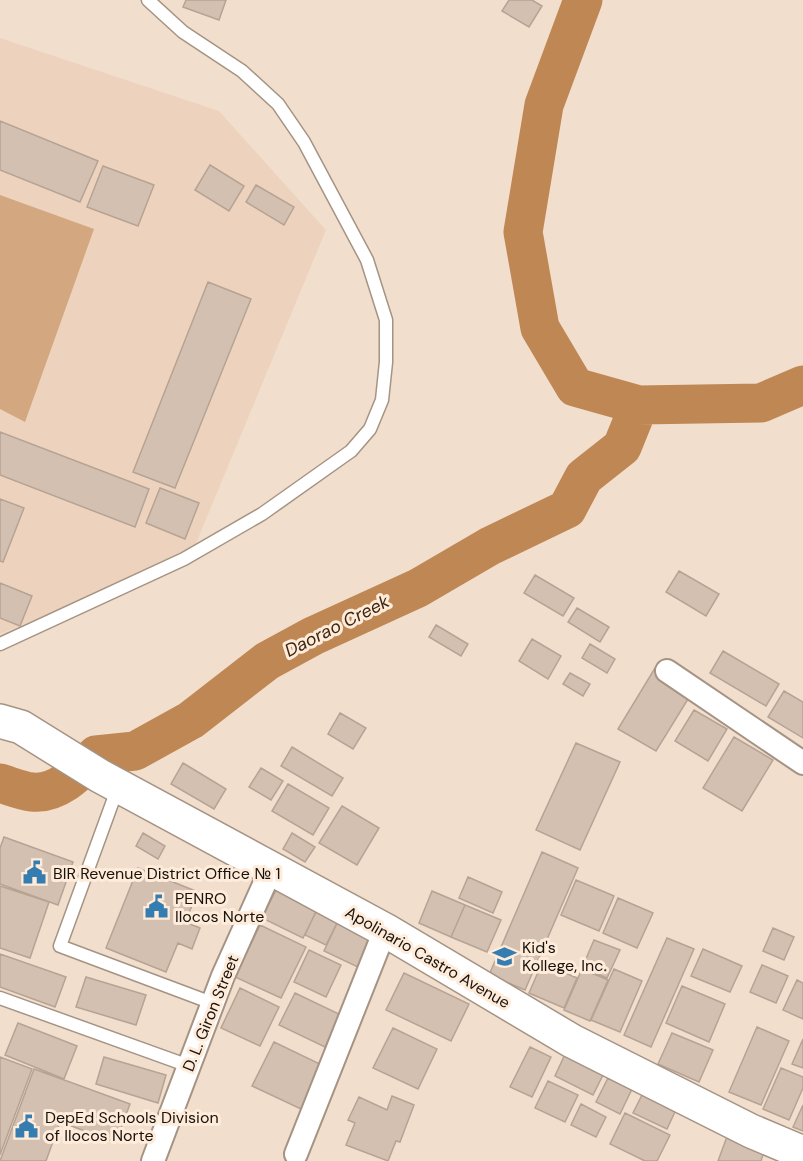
<svg xmlns="http://www.w3.org/2000/svg" width="803" height="1161" viewBox="0 0 803 1161" font-family="'DM Sans',sans-serif">
  <style>
    .built { fill: #edd3bd }
    .green { fill: #d3a77f }
    .lines { fill: none; stroke-linecap: round; stroke-linejoin: round }
    .river { stroke: #be8753; stroke-width: 39 }
    .building { fill: #d3c0b0; stroke: #b6a394; stroke-width: 1.5 }
    .service-casing { stroke: #a59383; stroke-width: 15 }
    .minor-casing { stroke: #a59383; stroke-width: 26 }
    .secondary-casing { stroke: #a59383; stroke-width: 36 }
    .service { stroke: #fff; stroke-width: 12 }
    .minor { stroke: #fff; stroke-width: 22 }
    .secondary { stroke: #fff; stroke-width: 33 }
    .labels { text-anchor: middle; stroke-width: 6; stroke-linejoin: round; paint-order: stroke }
    .poi-label { font-size: 16px; fill: #18120c; stroke: #feebda; text-anchor: start }
    .street-label { font-size: 16px; fill: #18120c; stroke: #feebda }
    .water-label { font-size: 18px; font-style: italic; fill: #3d250e; stroke: #feebda }
  </style>
  <rect width="100%" height="100%" fill="#f1decd"/>
  <path class="built" d="M0,38L219,111L326,230L192,553L0,634Z"/>
  <path class="green" d="M0,195L94,229L25,422L0,409Z"/>
  <g class="lines">
    <path class="river" d="M583,0L544,105L523,232L540,328L575,387L639,405L761,403L803,385
      M0,783C10,786 22,791 32,792C58,795 80,771 96,755L135,751L191,720L267,661L313,636L418,588L490,546L567,509L584,477L622,447L639,405"/>
  </g>
  <path class="building" d="M186,0H226L219,20L183,7Z
    M509,0H532L542,6L529,27L502,11Z
    M0,121L98,161L80,202L0,170Z
    M210,165L244,186L229,211L195,190Z
    M103,166L154,185L138,226L87,207Z
    M256,185L294,207L284,225L246,202Z
    M208,282L251,299L175,488L133,472Z
    M0,432L149,489L135,527L0,475Z
    M160,488L199,503L185,539L146,523Z
    M0,499L24,508L3,562L0,561Z
    M679,571L719,594L706,616L666,592Z
    M535,575L574,598L563,616L524,593Z
    M0,583L32,596L20,626L0,618Z
    M577,608L609,627L600,642L568,622Z
    M436,625L468,644L461,656L429,637Z
    M532,639L561,656L548,679L519,661Z
    M590,644L615,659L607,673L582,658Z
    M723,651L779,684L766,706L710,673Z
    M655,668L693,691L656,751L618,729Z
    M570,673L590,684L583,696L563,684Z
    M784,691L803,702V738L768,717Z
    M694,710L727,729L708,761L675,741Z
    M340,713L366,728L353,749L328,734Z
    M734,737L773,760L742,811L703,788Z
    M576,743L620,762L580,850L536,830Z
    M292,747L343,778L332,796L281,766Z
    M183,763L226,789L214,809L171,784Z
    M261,768L283,781L271,800L249,787Z
    M288,784L329,808L313,835L272,811Z
    M342,806L379,828L357,865L319,843Z
    M143,833L165,846L158,859L136,846Z
    M292,833L315,847L305,862L283,849Z
    M4,837L73,862L58,905L0,884V848Z
    M542,852L578,868L525,990L489,975Z
    M138,868L198,892L185,922L200,928L192,949L178,943L166,972L106,948Z
    M468,877L502,892L493,913L459,898Z
    M576,880L614,896L599,931L561,915Z
    M0,886L49,902L30,958L0,948Z
    M278,886L319,906L303,938L262,918Z
    M432,891L465,905L451,937L419,923Z
    M618,898L653,913L637,948L603,933Z
    M319,905L341,915L326,945L305,935Z
    M465,905L501,920L487,952L451,937Z
    M340,917L376,935L360,968L324,951Z
    M260,925L306,947L281,998L235,977Z
    M773,928L794,937L784,960L763,951Z
    M667,938L694,949L651,1047L624,1035Z
    M594,940L620,950L607,978L582,968Z
    M703,949L742,966L730,992L691,976Z
    M309,950L341,965L326,997L294,982Z
    M0,954L66,977L55,1007L0,987Z
    M542,963L577,978L564,1008L529,993Z
    M762,965L788,976L776,1003L750,992Z
    M582,969L608,980L590,1021L564,1010Z
    M614,969L642,981L620,1032L591,1020Z
    M404,973L469,1004L451,1041L386,1010Z
    M86,977L146,995L136,1025L76,1007Z
    M797,980L803,983V1019L783,1010Z
    M682,986L725,1004L709,1042L666,1023Z
    M240,988L279,1007L260,1046L221,1028Z
    M295,993L341,1015L325,1047L279,1025Z
    M18,1023L77,1046L64,1079L5,1055Z
    M757,1027L789,1041L761,1105L729,1092Z
    M393,1028L437,1049L418,1089L373,1068Z
    M672,1033L713,1050L699,1082L658,1064Z
    M803,1039V1068L792,1064Z
    M274,1042L322,1065L301,1109L252,1086Z
    M530,1047L551,1057L532,1097L510,1087Z
    M566,1052L605,1071L593,1095L555,1076Z
    M0,1057L32,1069L0,1155Z
    M104,1057L166,1075L158,1103L96,1084Z
    M781,1068L803,1077V1088L789,1120L763,1109Z
    M34,1069L130,1104L116,1142L60,1122L46,1161H0Z
    M608,1078L632,1089L620,1114L596,1102Z
    M548,1081L578,1095L565,1122L535,1108Z
    M646,1087L679,1103L667,1129L633,1113Z
    M392,1096L414,1105L400,1142L396,1141L388,1161L346,1145L355,1123L348,1120L359,1097L387,1110Z
    M581,1104L606,1117L596,1137L571,1125Z
    M803,1105V1131L793,1127Z
    M625,1113L670,1135L657,1161H645L610,1144Z
    M728,1134L765,1148L761,1161H718Z"/>
  <g class="lines">
    <defs>
      <path id="service" d="M0,644L184,559L262,514L351,451L370,429L382,400L386,362V320L367,260L304,142L278,104L242,71L183,32L148,0
        M118,787L60,946L212,1003
        M0,998L189,1066"/>
      <path id="minor" d="M667,671L803,763
        M296,1154L385,930
        M153,1161L223,976L272,867"/>
      <path id="secondary" d="M0,721L21,727L100,776L385,930L572,1041L751,1131L803,1153"/>
    </defs>
    <use href="#service" class="service-casing"/>
    <use href="#minor" class="minor-casing"/>
    <use href="#secondary" class="secondary-casing"/>
    <use href="#service" class="service"/>
    <use href="#minor" class="minor"/>
    <use href="#secondary" class="secondary"/>
  </g>
  <defs>
    <symbol id="civic-bare" viewBox="-9 -9 18 18"><path d="M-.6-6.5H3V-4.5H.6V-3L4-1V1h2V6H-6V1h2V-1L-.6-3ZM-1.2 2.5V6h2.4V2.5Z" fill="#357db1" stroke="#feebda" stroke-width="2.5" paint-order="stroke"/></symbol>
    <symbol id="school-bare" viewBox="-9 -9 18 18"><path d="M0-5L7-2L0 1L-7-2ZM-4 1L0 2.5L4 1V4Q0 6-4 4Z" fill="#357db1" stroke="#feebda" stroke-width="2.5" paint-order="stroke"/></symbol>
  </defs>
  <g fill-rule="evenodd">
    <use href="#civic-bare" x="18" y="856" width="33" height="33"/>
    <use href="#civic-bare" x="140" y="890" width="33" height="33"/>
    <use href="#school-bare" x="488" y="940" width="33" height="33"/>
    <use href="#civic-bare" x="10" y="1110" width="33" height="33"/>
  </g>
  <g class="labels">
    <g class="poi-label">
      <text x="53" y="879">BIR Revenue District Office № 1</text>
      <text x="175" y="904">PENRO<tspan x="175" dy="18">Ilocos Norte</tspan></text>
      <text x="522" y="953">Kid's<tspan x="522" dy="18">Kollege, Inc.</tspan></text>
      <text x="45" y="1123">DepEd Schools Division<tspan x="45" dy="18">of Ilocos Norte</tspan></text>
    </g>
    <g class="street-label">
      <text transform="translate(428 957) rotate(30)" y="6">Apolinario Castro Avenue</text>
      <text transform="translate(210 1013) rotate(-68)" y="6">D. L. Giron Street</text>
    </g>
    <g class="water-label">
      <text transform="translate(337 626) rotate(-27)" y="6">Daorao Creek</text>
    </g>
  </g>
</svg>
